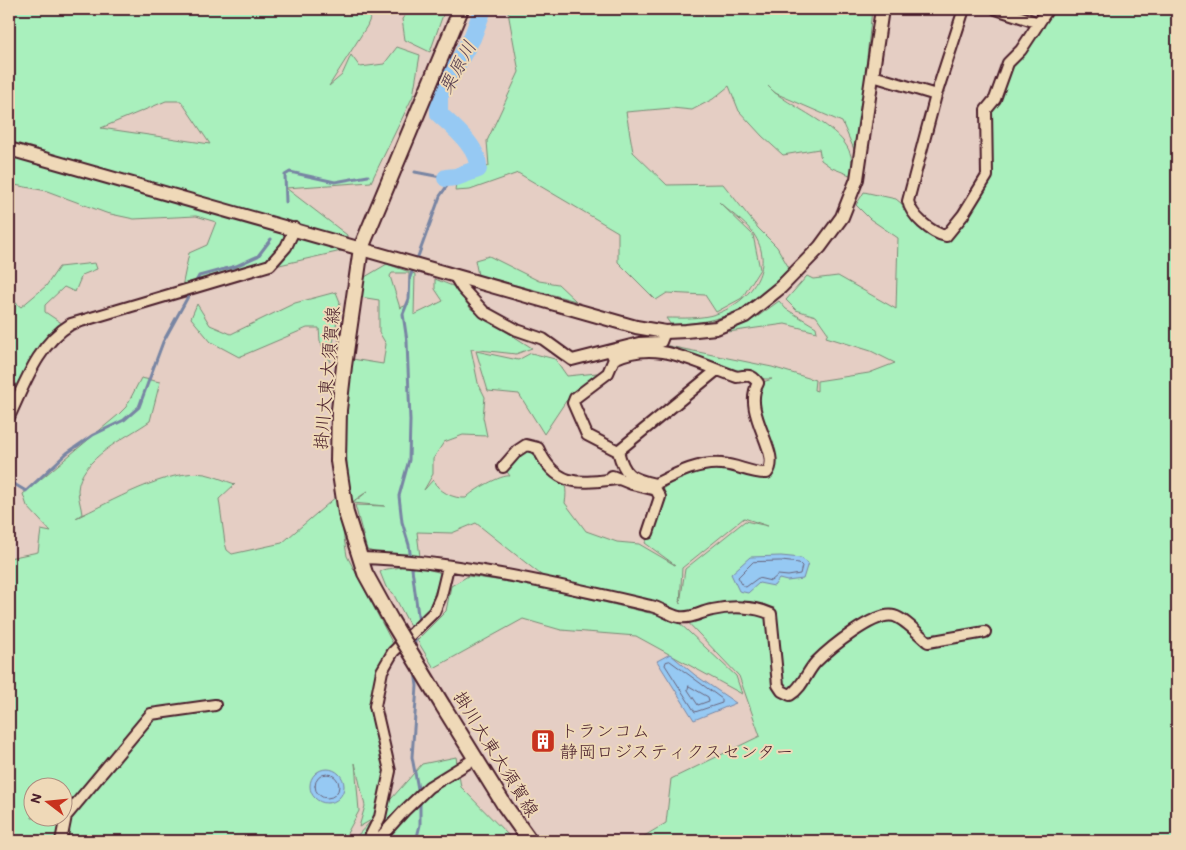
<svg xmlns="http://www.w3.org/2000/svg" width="1186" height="850" viewBox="0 0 1186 850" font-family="Itim,'Klee One',sans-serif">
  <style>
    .green { fill: #a9f0bd; stroke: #7a8874; fill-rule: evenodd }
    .water { fill: #96c9f3; stroke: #7885a3 }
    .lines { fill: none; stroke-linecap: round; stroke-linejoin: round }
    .shore { stroke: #68637b; stroke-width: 1 }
    .stream { stroke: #7885a3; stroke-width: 3 }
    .river { stroke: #96c9f3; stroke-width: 18 }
    .minor-casing { stroke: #4a1f2b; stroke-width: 14 }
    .tertiary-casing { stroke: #4a1f2b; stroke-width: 16 }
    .secondary-casing { stroke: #4a1f2b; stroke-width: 18 }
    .minor { stroke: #efd9b8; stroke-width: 10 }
    .tertiary { stroke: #efd9b8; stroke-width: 12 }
    .secondary { stroke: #efd9b8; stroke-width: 14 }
    .secondary-bridge-casing { stroke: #4a1f2b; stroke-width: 18; stroke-linecap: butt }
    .secondary-bridge { stroke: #efd9b8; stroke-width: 14 }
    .labels { text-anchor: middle; stroke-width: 4; stroke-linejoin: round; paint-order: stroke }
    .street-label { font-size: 18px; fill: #4a1f2b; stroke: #efd9b8 }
    .poi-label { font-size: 18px; fill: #4a1f2b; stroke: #efd9b8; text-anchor: start }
    .water-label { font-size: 19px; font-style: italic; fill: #594153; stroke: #efd9b8 }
  </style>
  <rect width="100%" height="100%" fill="#e5cec4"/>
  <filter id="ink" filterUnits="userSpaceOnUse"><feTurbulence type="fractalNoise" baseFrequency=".02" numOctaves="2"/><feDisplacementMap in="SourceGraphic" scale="10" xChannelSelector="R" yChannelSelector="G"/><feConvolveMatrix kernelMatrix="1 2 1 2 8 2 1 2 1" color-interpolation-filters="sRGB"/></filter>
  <g filter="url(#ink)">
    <path class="green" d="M9,9H374L367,26L329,86L342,75L351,55L360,67L384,64L397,47L420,55L413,96L371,182L286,188L347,235L346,250L182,287L189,253L207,245L216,222L196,216L134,219L106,213L47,191L9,184ZM166,101H181L210,144L101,128Z
      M410,9H445L430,52L405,40L402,19Z
      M512,9H872L857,156L842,122L775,93L768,86C790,111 865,131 850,175L832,168L821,160L819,149L783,155L762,136L739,111L729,86L713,99L692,110L672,108L626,112L633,152L667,185L723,184L758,228L777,247L789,268C748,310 731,321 671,325L666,318C683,318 700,319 716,314C750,302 777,267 753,233C745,222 729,212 719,202L753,235L760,269L742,298L716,312L705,295L667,293L656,300L618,262V232L518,173L470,190L455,191L456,182L489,166L487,141L519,72L508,12Z
      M1051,9H1177V841H636L666,823L671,779L760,736L739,676L679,613L555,586L476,523L452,533L417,532L420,557L381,554L367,550L355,505L385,506L353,503L368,491L352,502C343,448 345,412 352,359L383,364L386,344L379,332V300L360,297L365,277L387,264L415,274L414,315L443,301L435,289V279L455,287L471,309L532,348L516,354L471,349L478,383L485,397L483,417L487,436L463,435L444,442L433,459V474L424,490L433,480C438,491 453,499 466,498C472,491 502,474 510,476L505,469L517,451L536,447C554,466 570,476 565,503L586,531L617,542L639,544L675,565L645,543L662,508L664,488L677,477L717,466L749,475L771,464L754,390L763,382L772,379C737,380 684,363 654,343L772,367L815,380L814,390L817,391V381L869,373L895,363L871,351L826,337L828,333L816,316L796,310L786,300L807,276L813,279L838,276L896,309L898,238L870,219L856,205L864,192L896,199L944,239L987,176L988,112L1009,65ZM392,273H409V304L400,308L390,276ZM744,518L768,526L745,521L685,569L680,604L682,568Z
      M489,256L539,281L558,284L576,301L478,275L475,260Z
      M95,263L97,269L82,275L75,292L64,287L45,305V312L63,324L40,350L9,407V301L11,299L21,307L46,286L59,267Z
      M336,292L340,302L330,362L320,341L319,328H307L239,357L211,342L191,318L197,304L210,325L231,334L295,303Z
      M779,301L786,309L816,327L817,332L785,324L728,332L757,317Z
      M476,351L518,360L531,353L555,359L567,376L597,373L566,401L544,434L519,394L488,391Z
      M141,378L160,382L150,421C126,438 80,458 78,490C78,498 81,506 82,514L76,518C109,503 168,468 205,474C215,476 225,481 235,484L219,499L225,543L227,550L232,554L282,543L337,496L347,556L393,644L382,671L375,706L389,778L384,807L422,764L456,757L461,787L514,841H352L373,819L359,827L365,806L355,763L359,811L343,841H9V558L38,552L41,530L51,532L27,506L23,494L118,415L126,407ZM32,788H62V818H32Z
      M407,564L442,573L429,608L411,628L393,593L386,587L380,572C389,566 395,571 407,564Z
      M468,576L531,585L675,619L736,676L742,694L636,636L561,630L523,619L434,668L417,640L446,611L451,586Z"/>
    <path class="water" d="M781,556L801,558L808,563L803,579L787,581L779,579L774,586L759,583L748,593L739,591L731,574L750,557Z
      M670,654L695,675L736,703L694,720L657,661Z
      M310 786a17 17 0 1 1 34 0a17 17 0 1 1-34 0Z"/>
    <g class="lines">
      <path class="shore" d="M781,561L799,563L802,566L800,574L788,576L778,575L771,581L758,578L746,587L743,586L738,577L753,562Z
        M670,661L722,699V703L695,712L665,665L666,662Z
        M689,686L708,697L709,701L698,705L688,690Z
        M315 786a12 12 0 1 1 24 0a12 12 0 1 1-24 0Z"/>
      <path class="stream" d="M415,172L446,178L447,186L440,196L416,262
        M286,202L285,175L290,172L335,182L368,176
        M414,267L410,277L409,299L403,314L407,341L410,421L409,460L399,496L402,522L409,545L419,623
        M194,285L199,276L236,266L258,256L271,239
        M9,481L26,491L67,453L93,435L124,420L139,407L163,342L190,293
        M414,650L416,634
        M415,671L417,686L412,757L419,794
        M416,841L420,825V800"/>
      <path class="river" d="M446,178L456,177L478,169C480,148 453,127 439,114V96L472,38L483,9"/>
      <defs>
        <path id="minor" d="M964,9L936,95L908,201C911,216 931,233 946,236L963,215L987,176L986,110L995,99L1008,63L1021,50L1048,9
          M996,9L1039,23
          M873,76L936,95
          M454,275L462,288L484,312L517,330L543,339L572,360L639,343L661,342L665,332
          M612,354L614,359L608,373L575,398L573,403L587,435L618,451
          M614,359C657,338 695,363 737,377C747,375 752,374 758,383C741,413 783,454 767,473C751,474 738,465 722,464C697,461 670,477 649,487
          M9,417C25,383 38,344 71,324L270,265L286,247L295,228
          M503,467L517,451L526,445L538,448C556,489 581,483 618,479
          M612,476L632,484L656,490L660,497L648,533
          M655,484C631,479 624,475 618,451L717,370
          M360,558C453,560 559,585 651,606C661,608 669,615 679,617C692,619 700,612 712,610C730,606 755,606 771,614L778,685L782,691L790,695C803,687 806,673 816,662C830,648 875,611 894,616C905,619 919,635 928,642L985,632
          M61,841L66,816L151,714L215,705
          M368,841L380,817L390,771L375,706L382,671L393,652L434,612L441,596L448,567
          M377,841L404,811L429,787L476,758"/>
        <path id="tertiary" d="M9,149L636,327L665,332L686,331L716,328L745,316L781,287L820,247L842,217L857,179L882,9"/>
        <path id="secondary" d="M391,620L365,573L346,513L338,461L339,410L344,366L361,248L461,9
          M443,706L505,806L530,841"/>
      </defs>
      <use href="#minor" class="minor-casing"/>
      <use href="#tertiary" class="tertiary-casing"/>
      <use href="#secondary" class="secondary-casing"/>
      <use href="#minor" class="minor"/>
      <use href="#tertiary" class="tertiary"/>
      <use href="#secondary" class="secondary"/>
      <defs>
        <path id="secondary-bridge" d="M391,620L443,706"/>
      </defs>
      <use href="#secondary-bridge" class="secondary-bridge-casing"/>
      <use href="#secondary-bridge" class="secondary-bridge"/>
    </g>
  </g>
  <defs>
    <symbol id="building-square" viewBox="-11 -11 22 22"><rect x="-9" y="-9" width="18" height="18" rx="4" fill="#c8321e" stroke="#efd9b8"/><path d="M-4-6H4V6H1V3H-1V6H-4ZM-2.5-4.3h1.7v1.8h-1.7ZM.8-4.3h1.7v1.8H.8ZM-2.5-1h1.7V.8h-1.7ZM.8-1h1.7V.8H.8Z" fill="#fff"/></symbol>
  </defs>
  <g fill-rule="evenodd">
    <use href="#building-square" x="529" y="727" width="28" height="28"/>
  </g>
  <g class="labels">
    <g class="street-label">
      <text transform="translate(327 378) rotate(-85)" y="6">掛川大東大須賀線</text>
      <text transform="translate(496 754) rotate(58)" y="6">掛川大東大須賀線</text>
    </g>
    <g class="poi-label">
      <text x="560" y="737">トランコム<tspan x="560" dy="21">静岡ロジスティクスセンター</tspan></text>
    </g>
    <g class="water-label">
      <text transform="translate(457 67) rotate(-62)" y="7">栗原川</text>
    </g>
  </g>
  <rect width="1186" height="850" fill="none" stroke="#efd9b8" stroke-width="30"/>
  <rect x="15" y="15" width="1156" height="820" fill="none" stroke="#4a1f2b" stroke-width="2" filter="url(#ink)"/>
  <g transform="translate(48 802) rotate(286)"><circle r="24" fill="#efd9b8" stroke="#ad8f80"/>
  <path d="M0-4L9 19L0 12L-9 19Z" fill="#c8321e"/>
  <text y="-8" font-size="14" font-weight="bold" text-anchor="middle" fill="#4a1f2b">N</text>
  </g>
</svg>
